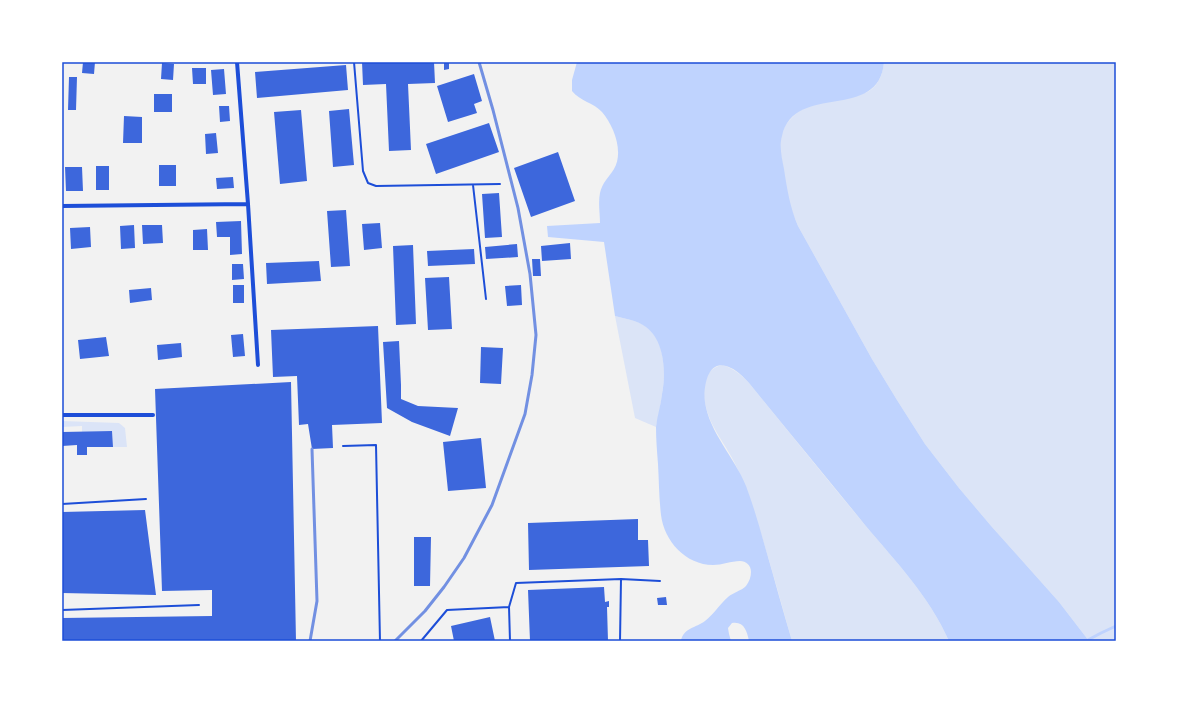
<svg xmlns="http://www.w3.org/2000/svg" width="1178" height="703" viewBox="0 0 1178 703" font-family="'IBM Plex Sans',sans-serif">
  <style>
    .green { fill: #dbe4f7 }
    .water { fill: #bfd3fe }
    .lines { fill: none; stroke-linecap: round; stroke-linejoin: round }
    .stream { stroke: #bfd3fe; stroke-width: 3 }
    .building { fill: #3d67dc }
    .service { stroke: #1d4ed8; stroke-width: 2 }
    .minor { stroke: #1d4ed8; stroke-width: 4 }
    .rail { stroke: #7290e2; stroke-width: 3 }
    .neatline { fill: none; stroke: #1d4ed8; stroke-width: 1.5 }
  </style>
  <rect width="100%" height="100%" fill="#f2f2f2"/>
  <path class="green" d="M884,62H1116V641H1089L1059,602L992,527L959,488L925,444L897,400L872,359L798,226C796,220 793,215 791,209C787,193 778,151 781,136C785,122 796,111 810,106C824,102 840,99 855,95C859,94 865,94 869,91C879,85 883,73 884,62Z
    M615,316C625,319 637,320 647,327C665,341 666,373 662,394C661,405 658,416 656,427L635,418Z
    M722,365C734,368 741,375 749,383C788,431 826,478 865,525C896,562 929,596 949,641H792C778,593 766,545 749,498C745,489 742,479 738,470C728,446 709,428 705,402C703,386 704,369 722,365Z
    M62,421L119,423L125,428L127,447H113L112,431L82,432V426L62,427Z"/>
  <path class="water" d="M577,62H884C879,123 795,81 782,136C779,146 782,159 784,169C787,189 790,207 798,226L872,359L897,400L925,444L959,488L992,527L1059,602L1089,641H949C929,596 896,562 865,525C827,478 788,431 749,383C744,378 738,371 731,368C708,356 703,386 705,402C709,432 735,458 746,486C754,507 760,529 766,550C775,581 783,611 792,641H749C747,631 744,621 732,623L728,628L729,634L731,641H681C683,628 696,628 705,621C714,614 720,604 728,597C734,592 741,591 746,586C749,582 751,577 751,572C751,565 746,561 740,561C731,561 722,565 713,565C686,565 664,541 661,515C659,498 659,481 658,464C657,452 656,439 656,427C657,416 661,405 662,394C666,374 665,341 646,327C637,320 625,319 615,316L604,242L548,237L547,226L600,223C600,213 598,203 600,193C602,183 609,177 614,169C624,152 614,126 602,112C594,103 580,101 572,91V80Z"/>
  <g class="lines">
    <path class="stream" d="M1086,641L1101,633L1116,626"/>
  </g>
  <path class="building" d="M83,62H95L94,74L82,73Z
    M362,62H434L435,83L408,84L411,150L389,151L386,84L363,85Z
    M444,62H449V69L444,70Z
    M162,63L174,64L173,80L161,79Z
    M346,65L348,90L257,98L255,72Z
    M192,68H206V84H193Z
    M224,69L226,94L213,95L211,70Z
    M474,74L482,101L474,104L477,113L448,122L437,86Z
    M69,77H77L76,110H68Z
    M154,94H172V112H154Z
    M219,106H229L230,121L220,122Z
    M349,109L354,165L333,167L329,111Z
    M301,110L307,181L280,184L274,112Z
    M124,116L142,117V143H123Z
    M489,123L499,152L436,174L426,144Z
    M216,133L218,153L206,154L205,134Z
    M558,152L575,201L531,217L514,168Z
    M159,165H176V186H159Z
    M96,166H109V190H96Z
    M65,167H82L83,191H66Z
    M233,177L234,188L217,189L216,178Z
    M499,193L502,237L485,238L482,194Z
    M346,210L350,266L331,267L327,211Z
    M241,221L242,254L230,255V237H217L216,222Z
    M380,223L382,248L364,250L362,224Z
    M134,225L135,248L121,249L120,226Z
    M142,225H162L163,243L143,244Z
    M90,227L91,247L71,249L70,228Z
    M207,229L208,250H193V230Z
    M570,243L571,259L542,261L541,246Z
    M517,244L518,257L486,259L485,247Z
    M413,245L416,324L396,325L393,246Z
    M474,249L475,264L428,266L427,251Z
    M532,259H540L541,276H533Z
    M319,261L321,281L267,284L266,263Z
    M232,264H243L244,279L232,280Z
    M449,277L452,329L428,330L425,278Z
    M233,285H244V303H233Z
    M521,285L522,305L507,306L505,286Z
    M151,288L152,300L130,303L129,290Z
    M378,326L382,423L332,425L333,448L312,449L308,424L299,425L297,376L273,377L271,330Z
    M243,334L245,356L233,357L231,335Z
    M106,337L109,356L80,359L78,340Z
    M399,341L401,385V399L418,406L458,408L450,436L412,422L387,408L383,342Z
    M181,343L182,357L158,360L157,345Z
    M481,347L503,348L501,384L480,383Z
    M291,382L296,641H62V618L212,616V590L162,591L155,389Z
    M112,431L113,447H87V455H77V445L62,446V432Z
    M481,438L486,488L448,491L443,442Z
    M145,510L156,595L62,593V512Z
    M638,519V540H648L649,566L529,570L528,523Z
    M414,537H431L430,586H414Z
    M604,587L605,602L609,601V607H607L608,641H530L528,590Z
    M666,597L667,605H658L657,598Z
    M490,617L495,641H454L451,626Z"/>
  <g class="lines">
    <path class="service" d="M354,62L363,171L368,183L376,186L500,184
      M473,185L486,299
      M343,446L376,445L380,641
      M62,504L146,499
      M62,610L199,605
      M421,641L447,610L509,607
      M510,641L509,607L516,583L621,579L660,581
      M620,641L621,579"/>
    <path class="minor" d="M237,62L248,204L258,365
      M62,206L248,204
      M62,415H153"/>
    <path class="rail" d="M310,641L317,601L312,449
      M395,641L425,611L444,587L464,558L492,505L525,414L532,375L536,335L530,274L518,208L493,110L479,62"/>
  </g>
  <rect width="1178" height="703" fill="none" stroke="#ffffff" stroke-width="126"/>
  <rect x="63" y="63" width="1052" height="577" class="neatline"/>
</svg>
